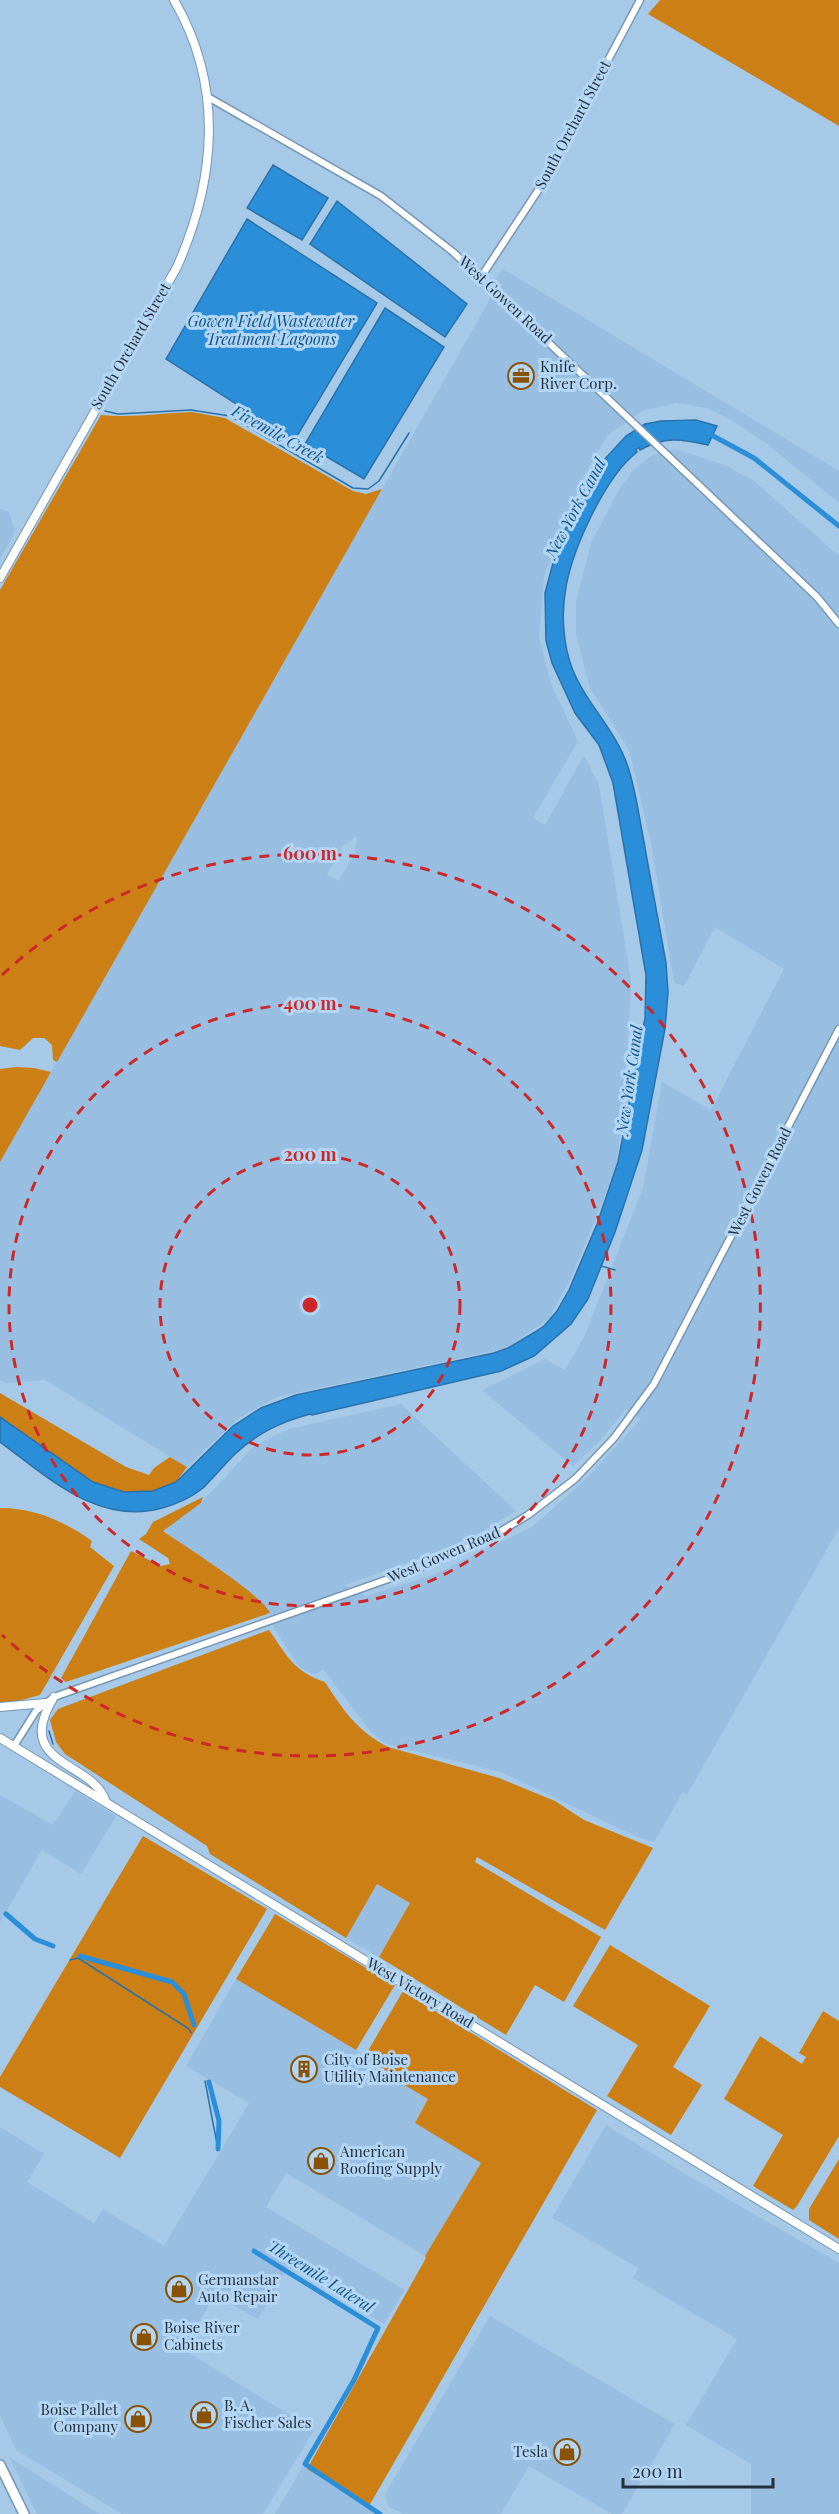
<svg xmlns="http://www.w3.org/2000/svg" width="839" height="2514" viewBox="0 0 839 2514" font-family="'Playfair Display',serif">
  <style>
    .built { fill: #98bee2; fill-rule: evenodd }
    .green { fill: #cc7f14 }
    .water { fill: #2b8ed9; stroke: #2972aa; stroke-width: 1.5 }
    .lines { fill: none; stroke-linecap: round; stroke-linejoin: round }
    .stream { stroke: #2972aa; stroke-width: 1.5 }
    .canal { stroke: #2b8ed9; stroke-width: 5 }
    .minor-casing { stroke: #7696b3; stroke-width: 9 }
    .major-casing { stroke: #7696b3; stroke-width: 10 }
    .highway-casing { stroke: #7696b3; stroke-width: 12 }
    .minor { stroke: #fff; stroke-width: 6 }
    .major { stroke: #fff; stroke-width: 8 }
    .highway { stroke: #fff; stroke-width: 9 }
    .ring { fill: none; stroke: #cd2829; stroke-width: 3; stroke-dasharray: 10 8 }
    .labels { text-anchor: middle; stroke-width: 6; stroke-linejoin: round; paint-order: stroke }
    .street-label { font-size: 15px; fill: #24313d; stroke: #b4d6f5 }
    .poi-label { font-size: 15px; fill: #24313d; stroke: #b4d6f5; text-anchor: start }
    .water-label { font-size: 16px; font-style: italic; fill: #0e5385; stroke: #b4d6f5 }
    .centre { fill: #cd2829; stroke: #b4d6f5; stroke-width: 3 }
    .ring-label { font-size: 18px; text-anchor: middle; font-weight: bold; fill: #cd2829; stroke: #b4d6f5; stroke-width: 6; stroke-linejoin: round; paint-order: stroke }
  </style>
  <rect width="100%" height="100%" fill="#a7c9e8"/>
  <path class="built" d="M503,269L839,471V503L767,444L733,421L707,408L676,403L642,411L607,436L581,481L544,576L539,637L551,684L578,741L533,818L545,825L584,755L599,785L631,981L627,1053L617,1166L570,1280L549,1318L508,1348L277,1397L239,1418L187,1467L45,1380L6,1383L0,1380V1162L490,299L494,280ZM357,836L355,852L339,881L327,875L343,846Z
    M676,449L727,466L754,481L839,556V1528L687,1795L683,1792L654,1842L635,1836L501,1772L386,1744L370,1731L323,1669L315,1675L299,1667L274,1628L268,1608L163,1530L201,1503L255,1445L289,1429L401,1404L516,1511L480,1533L440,1551L345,1585L366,1596L433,1575L532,1527L587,1478L641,1419L626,1409L601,1440L573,1466L482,1390L545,1359L565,1370L584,1337L643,1188L662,1082L711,1110L784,969L715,927L684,986L674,982L651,843L629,750L590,688L576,634V602L591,543L620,488L632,471L652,455Z
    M0,509L9,512L15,532L0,559Z
    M75,1791L116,1816L81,1874L42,1850L0,1922V1795L53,1825Z
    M377,1884L410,1903L379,1957L346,1938Z
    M236,1979L356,2050L394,2076L396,2080L428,2099L415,2123L481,2163L425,2256L286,2173L266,2207L405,2290L384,2324L288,2266L258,2319L215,2295L183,2349L314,2430L263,2514H122L16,2450L0,2415V2127L44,2154L27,2182L94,2223L103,2209L164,2246L249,2103L186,2066Z
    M606,2125L692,2178L839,2263V2514H751V2464L686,2425L737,2339L633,2278L638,2268L552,2218Z
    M490,2316L675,2424L622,2514H612L529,2466L501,2514H403L388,2506L385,2494Z
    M9,2457L90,2508L100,2514H37Z
    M303,2466L307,2469L382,2514H275Z"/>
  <path class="green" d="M660,0H839V126L648,14Z
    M192,412L225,418L353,491L366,494L382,489L57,1062L53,1060L52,1045L44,1038H33L20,1050L0,1046V590L101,415C131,418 161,413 192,412Z
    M16,1067L34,1068L51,1072L0,1162V1069Z
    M0,1393L126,1467L149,1475L154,1468L170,1457L187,1467L176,1482L153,1491L124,1492L93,1482L0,1417Z
    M203,1497L201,1503L163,1531C182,1544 265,1597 270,1613L66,1682L61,1678L131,1551L161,1566L170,1564L168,1558L139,1539L146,1534L153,1522Z
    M0,1508C34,1508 64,1521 92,1541L90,1547L114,1566L40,1695L3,1705H0Z
    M269,1630C288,1657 293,1671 325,1682C343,1710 357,1731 388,1747L499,1778L555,1801L584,1820L653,1848L605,1930L477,1857L475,1862L601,1937L564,2002L535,1985L506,2035L379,1957L410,1903L377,1884L346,1938L210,1854L207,1846L65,1754L56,1742L50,1720L58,1709Z
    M143,1836L267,1909L120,2158L0,2087V2077Z
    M275,1914L395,1985L356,2050L236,1979Z
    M610,1945L710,2006L673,2067L702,2085L671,2135L607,2096L638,2045L573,2006Z
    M403,1991L597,2110L369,2506L307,2469L426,2258L425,2256L481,2163L415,2123L428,2099L396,2080L394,2076L365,2056Z
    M823,2011L839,2021V2136L797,2206L793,2210L753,2186L783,2135L724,2099L760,2036L802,2064L806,2057L799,2053Z
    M839,2159V2239L809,2220V2209Z"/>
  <path class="water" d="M273,165L328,198L302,240L247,208Z
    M337,201L467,304L445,337L310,244Z
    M247,219L377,303L294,441L166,359Z
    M385,308L444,347L364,479L305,444Z
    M696,420L717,426L708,445C681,439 664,436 640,450L639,448L636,449L637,452C605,477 573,548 566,587C561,613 563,644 572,668C586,704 616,730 628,767C636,791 639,817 644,842C651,883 659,923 666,963L668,992L665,1029L642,1150L615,1232L588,1299L571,1324L534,1356L501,1371L312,1415L310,1414C281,1422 257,1433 235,1454C224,1465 214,1477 203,1488C192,1497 177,1504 162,1508C98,1526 48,1477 0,1442V1417L93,1482L124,1492L153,1491L176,1482L233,1426L261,1408L296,1395L494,1353L508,1348L535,1332L544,1326L557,1311L569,1290L597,1224L618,1162L645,1018L646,975L613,783L599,745L575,713L552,663L546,641L545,593L557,548L568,523L583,489L604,460L626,436L645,424L661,421Z"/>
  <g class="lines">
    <path class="stream" d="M105,411L118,414L191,410L230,416L353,488L368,489L379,481L409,433
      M601,1266L615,1270
      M49,1731L53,1744
      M70,1960L78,1958L189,2029L191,2033
      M205,2081L218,2149"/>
    <path class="canal" d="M706,432L754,458L839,526
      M6,1914L35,1939L53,1946
      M80,1956L172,1982L184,1994L194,2025
      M209,2082L219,2121L218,2149
      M254,2251L378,2328L354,2380L305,2464L380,2514"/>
    <defs>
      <path id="minor" d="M208,97L381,196L453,252L817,597L839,624
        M481,277L543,183L640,0
        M14,1746L36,1711L54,1697L428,1565L493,1536L528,1515L575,1479L614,1438L654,1384L839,1029"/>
      <path id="major" d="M0,578L177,267C216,179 224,86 174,0
        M54,1697C11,1766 93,1760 106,1802
        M0,1707L46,1703
        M0,1738L839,2249"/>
      <path id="highway" d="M0,2465L24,2514"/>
    </defs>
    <use href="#minor" class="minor-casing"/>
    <use href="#major" class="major-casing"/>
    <use href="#highway" class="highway-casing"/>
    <use href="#minor" class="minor"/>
    <use href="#major" class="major"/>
    <use href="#highway" class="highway"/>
  </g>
  <g class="ring">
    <circle cx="310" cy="1305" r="150"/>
    <circle cx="310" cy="1305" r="301"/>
    <path d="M2 975A451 451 0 1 1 2 1635"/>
  </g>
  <defs>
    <symbol id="office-ring" viewBox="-11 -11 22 22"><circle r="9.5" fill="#b4d6f5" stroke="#895203" stroke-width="1.5"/><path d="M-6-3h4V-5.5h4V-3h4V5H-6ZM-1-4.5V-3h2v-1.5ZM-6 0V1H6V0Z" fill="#895203"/></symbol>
    <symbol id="building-ring" viewBox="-11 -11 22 22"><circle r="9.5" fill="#b4d6f5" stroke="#895203" stroke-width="1.5"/><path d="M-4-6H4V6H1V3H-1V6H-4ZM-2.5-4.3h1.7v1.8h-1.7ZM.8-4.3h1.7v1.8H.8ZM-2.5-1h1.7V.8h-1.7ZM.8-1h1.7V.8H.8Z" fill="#895203"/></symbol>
    <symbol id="shop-ring" viewBox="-11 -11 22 22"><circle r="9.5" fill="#b4d6f5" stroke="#895203" stroke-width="1.5"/><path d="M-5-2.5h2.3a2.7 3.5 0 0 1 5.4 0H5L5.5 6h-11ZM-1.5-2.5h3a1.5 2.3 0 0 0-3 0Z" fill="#895203"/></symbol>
  </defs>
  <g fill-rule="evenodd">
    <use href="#office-ring" x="506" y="361" width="30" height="30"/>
    <use href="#building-ring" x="289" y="2054" width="30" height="30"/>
    <use href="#shop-ring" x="306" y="2146" width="30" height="30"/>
    <use href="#shop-ring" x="164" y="2274" width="30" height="30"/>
    <use href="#shop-ring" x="129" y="2322" width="30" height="30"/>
    <use href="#shop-ring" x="189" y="2400" width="30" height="30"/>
    <use href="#shop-ring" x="123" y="2404" width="30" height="30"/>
    <use href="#shop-ring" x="552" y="2437" width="30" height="30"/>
  </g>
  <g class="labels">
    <g class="street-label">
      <text transform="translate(573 125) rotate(-62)" y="5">South Orchard Street</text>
      <text transform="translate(505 300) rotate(43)" y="5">West Gowen Road</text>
      <text transform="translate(131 346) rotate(-60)" y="5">South Orchard Street</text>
      <text transform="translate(760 1182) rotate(-63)" y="5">West Gowen Road</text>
      <text transform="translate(444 1555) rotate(-23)" y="5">West Gowen Road</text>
      <text transform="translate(420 1993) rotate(31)" y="5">West Victory Road</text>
    </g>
    <g class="poi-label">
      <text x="540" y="372">Knife<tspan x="540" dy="17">River Corp.</tspan></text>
      <text x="324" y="2065">City of Boise<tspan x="324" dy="17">Utility Maintenance</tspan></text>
      <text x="340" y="2157">American<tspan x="340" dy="17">Roofing Supply</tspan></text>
      <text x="198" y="2285">Germanstar<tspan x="198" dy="17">Auto Repair</tspan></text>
      <text x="164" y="2333">Boise River<tspan x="164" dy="17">Cabinets</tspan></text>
      <text x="224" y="2411">B. A.<tspan x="224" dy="17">Fischer Sales</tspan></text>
      <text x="118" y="2415" text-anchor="end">Boise Pallet<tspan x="118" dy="17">Company</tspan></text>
      <text x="548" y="2457" text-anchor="end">Tesla</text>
    </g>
    <g class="water-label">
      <text x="271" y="327">Gowen Field Wastewater<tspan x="271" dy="18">Treatment Lagoons</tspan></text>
      <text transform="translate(278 434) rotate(29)" y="6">Fivemile Creek</text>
      <text transform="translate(575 508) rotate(-62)" y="6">New York Canal</text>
      <text transform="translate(629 1080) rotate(-82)" y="6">New York Canal</text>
      <text transform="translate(321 2276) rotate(32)" y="6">Threemile Lateral</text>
    </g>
  </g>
  <circle cx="310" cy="1305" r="9" class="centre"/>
  <g class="ring-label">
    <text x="310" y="860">600 m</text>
    <text x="310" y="1010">400 m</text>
    <text x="310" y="1161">200 m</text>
  </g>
  <path d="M623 2478v9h150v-9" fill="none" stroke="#24313d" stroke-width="3"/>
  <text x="632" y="2478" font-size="18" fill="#24313d" stroke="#b4d6f5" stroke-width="4.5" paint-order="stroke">200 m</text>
</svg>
